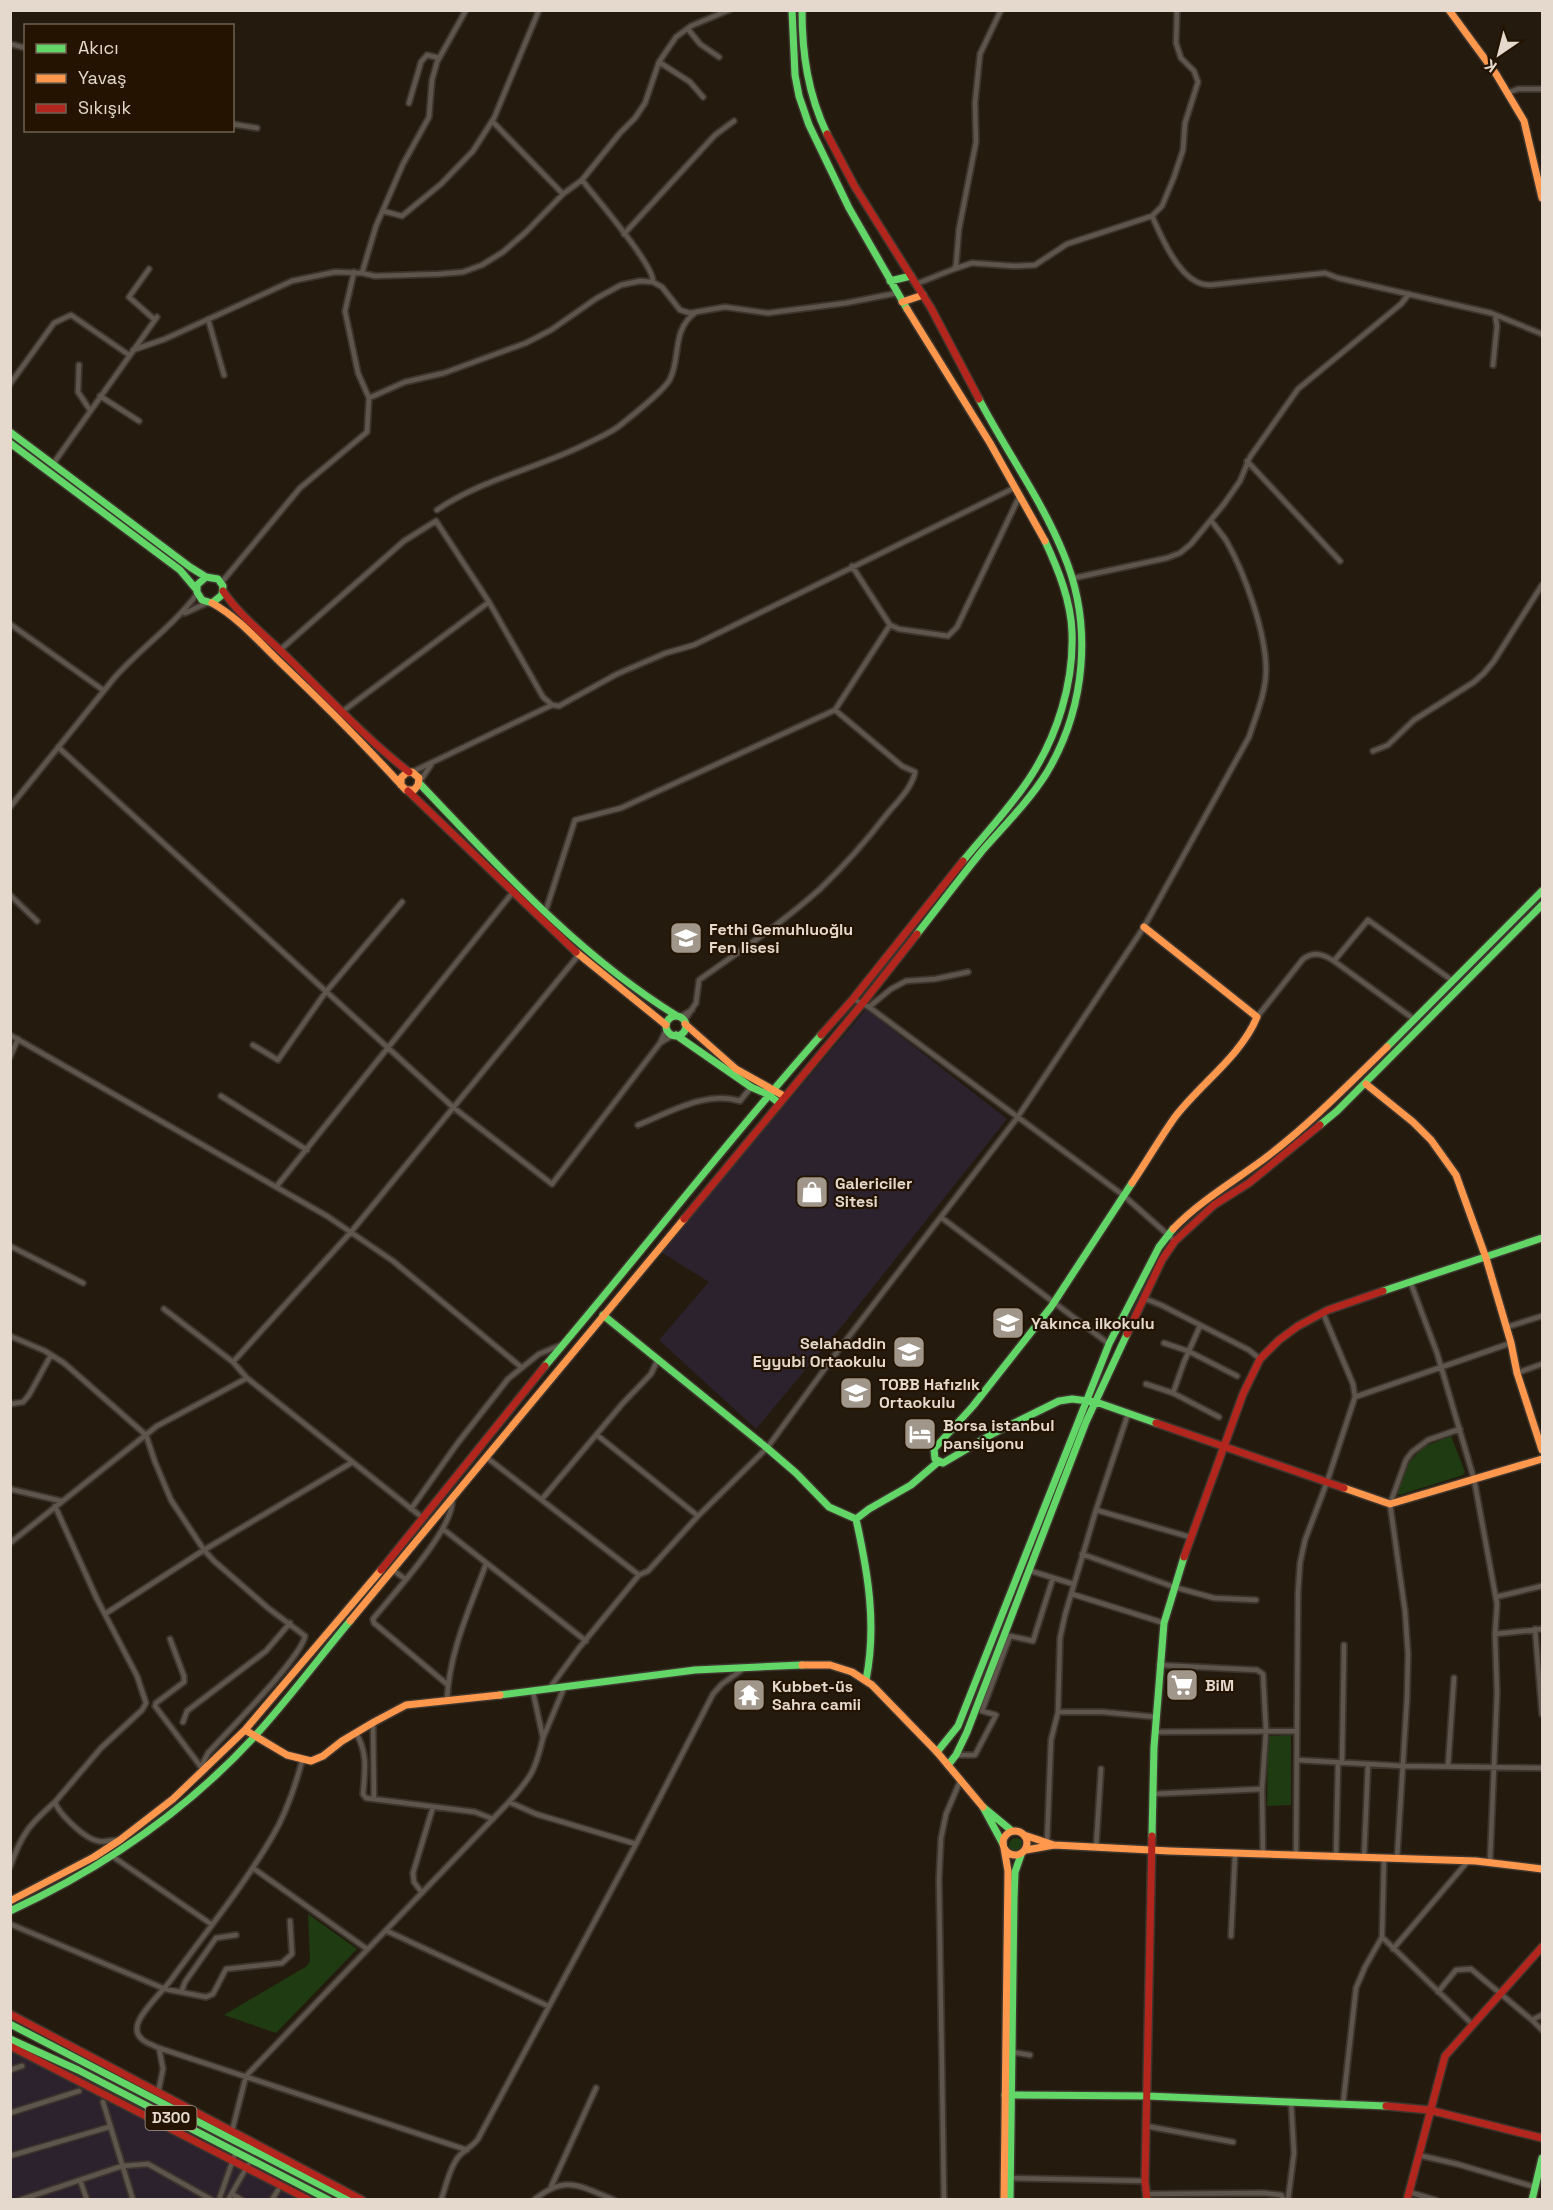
<svg xmlns="http://www.w3.org/2000/svg" width="1553" height="2210" viewBox="0 0 1553 2210" font-family="'Space Grotesk',sans-serif">
  <style>
    .industrial { fill: #2b222e }
    .green { fill: #1e3b11 }
    .lines { fill: none; stroke-linecap: round; stroke-linejoin: round }
    .street-casing { stroke: #3d352d; stroke-width: 8 }
    .fast-casing { stroke: #3d352d; stroke-width: 10 }
    .slow-casing { stroke: #3d352d; stroke-width: 10 }
    .jam-casing { stroke: #3d352d; stroke-width: 10 }
    .street { stroke: #5e564d; stroke-width: 4.5 }
    .fast { stroke: #63d668; stroke-width: 7 }
    .slow { stroke: #ff974d; stroke-width: 7 }
    .jam { stroke: #b3261e; stroke-width: 7 }
    .labels { text-anchor: middle; stroke-width: 4.5; stroke-linejoin: round; paint-order: stroke }
    .shield { fill: #231300; stroke: #aa9e8f; stroke-width: 1.5 }
    .shield-label { font-size: 15px; font-weight: bold; fill: #e4d9cc }
    .poi-label { font-size: 16px; font-weight: bold; fill: #e4d9cc; stroke: #231300; text-anchor: start }
  </style>
  <rect width="100%" height="100%" fill="#241b0e"/>
  <path class="industrial" d="M866,1009L1007,1119L842,1326L756,1429L659,1340L709,1282L661,1252Z
    M11,2049L303,2199H11Z"/>
  <path class="green" d="M1451,1436L1465,1472L1463,1475L1399,1495L1395,1493L1408,1464L1423,1447Z
    M1291,1735V1805L1267,1806L1268,1736Z
    M1009 1845a7 7 0 1 1 14 0a7 7 0 1 1-14 0Z
    M308,1914L357,1949L276,2033L224,2015L307,1966L310,1961Z"/>
  <g class="lines">
    <defs>
      <path id="street" d="M688,29L700,44L719,57
        M10,44L26,48
        M659,62L690,82L703,97
        M1507,93L1518,89H1542
        M409,103L421,62L427,55L439,58
        M492,121L563,194
        M232,124L257,128
        M582,180C595,197 655,266 653,282
        M383,211L402,216L441,184L473,151L494,118L539,10
        M1152,216L1162,206L1174,177L1183,150L1185,123L1198,82L1194,71L1181,58L1176,43L1177,10
        M624,234L715,135L734,121
        M149,269L129,297L155,320
        M954,269L972,263L1014,266L1035,265L1067,244L1152,216C1161,236 1176,272 1197,282C1201,284 1207,285 1211,285L1325,273L1338,278L1491,313L1542,334
        M362,273L376,226L403,164L429,117L432,80L437,62L466,10
        M916,284L954,269L956,265L959,229L976,142L975,103L980,54L1001,10
        M208,319L224,375
        M133,350L165,339L292,281L335,272L362,273L375,276L439,274L463,272L482,265L503,252L526,232L563,194L582,180L620,133L635,118L645,103L659,62L676,37L691,26L729,10
        M79,365L78,392L90,410
        M1493,365L1497,326L1495,315
        M10,384L54,323L71,315L129,355
        M100,396L139,421
        M369,398L405,382L444,373L526,343L551,330L597,298L621,285L640,281L653,282L662,287L680,310L690,313L725,307L768,313L846,303L897,293
        M1247,461L1340,561
        M53,464L157,317
        M437,510C482,479 539,468 588,443C600,437 613,432 623,423C634,414 665,390 670,379C681,358 671,330 696,312
        M852,566L890,625L899,629L948,636L957,627L1020,495
        M1074,578L1167,558L1180,553L1191,544L1224,504L1240,481L1250,457L1298,389L1401,304L1409,294
        M221,583L300,488L367,432L369,398L358,373L345,311L354,272
        M489,602L543,697L552,705L559,706L617,674L666,653L694,645L1016,487
        M185,613L207,603
        M10,624L103,690
        M280,650L404,541L436,521L489,602L343,711
        M58,747L454,1108L552,1184L660,1043
        M1373,751L1388,745L1414,720L1474,682L1484,673L1494,661L1542,585
        M412,772L552,705
        M420,781L431,765
        M10,807L115,677C141,648 174,625 197,594
        M10,895L37,921
        M545,913L575,820L621,808L835,710L890,625
        M1334,961L1368,920L1453,981
        M853,999L869,1007L891,989L906,981L935,979L968,972
        M869,1007L1123,1195L1175,1241
        M680,1017L692,1010
        M1257,1017L1303,959C1314,951 1323,954 1334,961L1415,1020
        M684,1021L696,1003L699,980C740,951 782,923 820,889C844,866 867,840 887,814C897,802 912,788 915,772L902,766L835,710
        M667,1028L660,1043L673,1035
        M10,1035L327,1216L393,1261L521,1367
        M253,1045L278,1060L325,993L402,902
        M10,1057L18,1039
        M221,1096L307,1150
        M638,1125C668,1113 707,1090 740,1101L752,1086
        M276,1187L513,892
        M942,1218L1109,1344
        M10,1246L83,1283
        M1410,1281L1437,1353L1474,1479L1497,1604L1495,1634L1497,1693L1490,1862
        M1143,1298L1161,1305L1249,1350L1260,1359
        M164,1309L233,1362L247,1378L423,1518
        M1507,1327L1542,1316
        M10,1336L45,1351L64,1363L146,1435L155,1462L171,1500L204,1550L214,1561L268,1608L305,1636C301,1658 227,1732 208,1753L203,1763L205,1770
        M1164,1343L1188,1351L1237,1376
        M233,1362L351,1232L577,957
        M1517,1373L1542,1364
        M1146,1384L1173,1393L1219,1417
        M1173,1393L1184,1362L1200,1326
        M1355,1397L1511,1343
        M10,1404L23,1402L29,1395L51,1355
        M1128,1414L1096,1510L1065,1615L1060,1638L1058,1712H1103L1156,1717
        M597,1435L698,1516
        M486,1457L639,1575
        M10,1489L61,1501
        M542,1499L623,1403L651,1374L658,1359
        M55,1506L97,1599L137,1676L146,1703L142,1710L101,1748L55,1802C58,1813 85,1839 98,1841C103,1843 112,1840 118,1840
        M411,1509L457,1444L508,1379L539,1354L561,1345
        M1096,1510L1190,1537
        M443,1529L586,1641
        M10,1543L157,1426L247,1378
        M1082,1554L1174,1587L1214,1598L1256,1600
        M393,1570L405,1579
        M1028,1570L1073,1584
        M1072,1594L1164,1623
        M1496,1597L1542,1586
        M105,1614L204,1550L351,1463
        M1535,1629L1542,1714
        M1495,1634L1542,1629
        M170,1639L184,1676V1682L156,1703L155,1706L204,1771
        M1159,1665L1257,1670L1263,1674L1266,1731L1262,1789L1263,1855
        M448,1685L374,1623L373,1619C392,1595 457,1526 452,1498
        M549,1689L579,1648L639,1575L648,1571L698,1516L767,1448L840,1348L1017,1118L1144,927L1249,737C1256,716 1266,692 1266,670C1266,633 1245,574 1227,542C1223,535 1216,528 1211,520
        M533,1692L543,1738L564,1688
        M447,1700C449,1652 470,1608 486,1564
        M183,1722L187,1711L266,1651L290,1623
        M373,1722L374,1799
        M1155,1732L1297,1731
        M356,1733C368,1753 365,1771 363,1794L366,1798L475,1812L493,1819
        M956,1755H975L996,1715L982,1711L1010,1636L1033,1641L1053,1578
        M1297,1760L1403,1766L1542,1768
        M302,1761C295,1787 286,1814 272,1837C243,1887 205,1933 171,1980C163,1991 137,2015 137,2028C136,2040 150,2044 159,2048L467,2150
        M1342,1763L1344,1645
        M1448,1766L1454,1678
        M1152,1794L1262,1789
        M509,1802L536,1814L636,1844
        M1047,1843L1051,1740L1058,1712
        M1096,1848L1101,1769
        M1336,1855L1338,1763
        M112,1856L211,1924
        M1296,1856L1298,1593L1300,1563L1305,1540L1327,1482L1355,1397L1353,1384L1323,1313
        M1364,1858L1368,1764
        M1397,1859L1407,1698L1408,1654L1405,1611L1390,1504L1406,1460L1412,1452L1428,1440L1460,1429
        M10,1867C22,1833 29,1825 55,1802
        M253,1868L367,1949
        M422,1893L414,1882L413,1873L433,1807
        M10,1924L165,1989L206,1997L213,1994L226,1969L282,1963L292,1954L290,1921
        M387,1931L548,2006
        M1231,1936L1235,1855
        M1382,1937L1472,2024
        M1393,1949L1468,1861
        M182,1990L185,1982L216,1938L236,1935
        M1438,1992L1456,1970L1471,1969L1532,2020L1542,2015
        M1532,2020L1542,2030
        M1011,2052L1030,2055
        M10,2070L22,2066
        M158,2093L163,2069L159,2048
        M103,2102L133,2200
        M1343,2104L1356,1988L1365,1967L1382,1937L1384,1859
        M10,2113L79,2091
        M1146,2126L1233,2142
        M232,2131L246,2076L509,1802C532,1776 535,1771 543,1738
        M1418,2155L1457,2164L1535,2187
        M10,2156L109,2127
        M1010,2178L1145,2181
        M80,2180L87,2200
        M551,2187L596,2088
        M1409,2192L1436,2200
        M232,2194L242,2200
        M1147,2194L1264,2193L1281,2195L1284,2200
        M20,2200L122,2166L148,2164L212,2200
        M219,2200L236,2151
        M228,2200L248,2165
        M272,2200L278,2190
        M441,2200C446,2186 450,2166 460,2155C466,2149 473,2146 478,2139L636,1844L713,1694L722,1684L743,1669
        M534,2200C565,2174 580,2186 614,2200
        M944,2200L939,1879L941,1838L946,1814L961,1779
        M1288,2200L1294,2153L1291,2101"/>
      <path id="fast" d="M792,10L795,75L799,96L809,125L849,208L907,309
        M802,10C802,54 808,94 827,134
        M890,281L911,276
        M10,432L190,567L206,577L218,579L223,586L222,595L212,603L202,600L197,592V585L206,577
        M10,443L180,570L196,589
        M420,784C500,868 578,955 677,1016
        M963,861C985,834 1010,808 1029,779C1057,737 1074,683 1072,632C1071,601 1058,569 1045,541
        M917,934C939,906 960,878 982,851C1004,826 1028,802 1046,774C1086,708 1093,625 1064,555C1042,500 1006,451 979,399
        M666 1026a10 10 0 1 1 20 0a10 10 0 1 1-20 0Z
        M676,1035L751,1087L769,1095L779,1103
        M1387,1047L1542,891
        M1320,1125L1337,1111L1542,905
        M1132,1183L1051,1307L973,1406L934,1449L935,1459L943,1463L994,1433L1059,1401L1072,1399L1096,1402L1156,1423
        M1383,1291L1542,1238
        M603,1315L767,1448L796,1473L829,1507L856,1519C868,1573 877,1625 866,1680
        M545,1366C638,1257 725,1143 821,1035
        M856,1519L869,1509L911,1485L938,1462
        M500,1695L695,1670L802,1665
        M937,1752L958,1726L1109,1344L1159,1247L1173,1229
        M948,1765L956,1755L967,1732L1086,1422L1127,1334
        M1152,1836L1154,1747L1164,1623L1184,1557
        M1003,1844L983,1807L1012,1831
        M10,1911C101,1869 186,1811 254,1737C288,1700 318,1659 350,1621
        M10,2024L349,2200
        M10,2039L78,2070L329,2200
        M1005,2095L1147,2096L1386,2106
        M1010,2200L1014,1898L1015,1872L1021,1855
        M1532,2200L1542,2158"/>
      <path id="slow" d="M1449,10L1496,74L1524,121L1542,198
        M902,302L923,295
        M907,309L990,443L1045,541
        M212,603C239,618 259,642 281,663C323,703 364,744 403,787L406,790H414L418,785L419,778L412,772L406,773L401,778V785
        M576,952L666,1025
        M685,1024L736,1069L784,1096
        M1366,1084L1413,1122L1431,1140L1456,1175L1486,1258L1511,1343L1517,1373L1542,1450
        M1132,1183C1147,1161 1160,1138 1175,1117C1200,1084 1241,1056 1257,1017L1144,927
        M1173,1229C1200,1201 1233,1182 1264,1159C1309,1125 1347,1086 1387,1047
        M1344,1488L1390,1504L1542,1459
        M350,1621L684,1219
        M802,1665H830L852,1672L872,1685L937,1752L983,1807
        M245,1730L287,1755L311,1761L323,1756L342,1741L374,1722L406,1705L500,1695
        M1003 1843a12 12 0 1 1 24 0a12 12 0 1 1-24 0Z
        M1024,1835L1054,1845L1026,1850
        M1054,1845L1170,1851L1476,1861L1542,1869
        M1004,1848L1008,1871L1004,2200
        M10,1901L94,1857L120,1840L173,1799L245,1730L381,1570"/>
      <path id="jam" d="M827,134L855,187L931,308L979,399
        M223,591C241,617 265,635 287,657C327,696 365,738 409,772
        M408,791L576,952
        M821,1035L853,999L963,861
        M684,1219L862,1004L917,934
        M1127,1334L1162,1260L1175,1241L1214,1205L1249,1183L1320,1125
        M1156,1423L1344,1488
        M1184,1557L1243,1394L1260,1359L1279,1340L1298,1326L1328,1310L1383,1291
        M381,1570L545,1366
        M10,2014L362,2200
        M10,2046L309,2200
        M1386,2106L1429,2110L1542,2138
        M1147,2200L1145,2181L1152,1836
        M1407,2200L1445,2056L1542,1947"/>
    </defs>
    <use href="#street" class="street-casing"/>
    <use href="#fast" class="fast-casing"/>
    <use href="#slow" class="slow-casing"/>
    <use href="#jam" class="jam-casing"/>
    <use href="#street" class="street"/>
    <use href="#fast" class="fast"/>
    <use href="#slow" class="slow"/>
    <use href="#jam" class="jam"/>
  </g>
  <defs>
    <symbol id="school-square" viewBox="-11 -11 22 22"><rect x="-9" y="-9" width="18" height="18" rx="4" fill="#a1968a" stroke="#231300"/><path d="M0-5L7-2L0 1L-7-2ZM-4 1L0 2.5L4 1V4Q0 6-4 4Z" fill="#fff"/></symbol>
    <symbol id="shop-square" viewBox="-11 -11 22 22"><rect x="-9" y="-9" width="18" height="18" rx="4" fill="#a1968a" stroke="#231300"/><path d="M-5-2.5h2.3a2.7 3.5 0 0 1 5.4 0H5L5.5 6h-11ZM-1.5-2.5h3a1.5 2.3 0 0 0-3 0Z" fill="#fff"/></symbol>
    <symbol id="hotel-square" viewBox="-11 -11 22 22"><rect x="-9" y="-9" width="18" height="18" rx="4" fill="#a1968a" stroke="#231300"/><path d="M-6-4.5h1.5V1H6V5H4.5V3h-9V5H-6ZM-4 0a1.8 1.8 0 1 1 3.6 0ZM.5 0V-2.5h3Q6-2.5 6 0Z" fill="#fff"/></symbol>
    <symbol id="supermarket-square" viewBox="-11 -11 22 22"><rect x="-9" y="-9" width="18" height="18" rx="4" fill="#a1968a" stroke="#231300"/><path d="M-6-5.5h2.5l.6 2H6L4.5 2H-2.5L-4.4-4H-6ZM-1.5 3.2a1.3 1.3 0 1 0 .1 0ZM3 3.2a1.3 1.3 0 1 0 .1 0Z" fill="#fff"/></symbol>
    <symbol id="temple-square" viewBox="-11 -11 22 22"><rect x="-9" y="-9" width="18" height="18" rx="4" fill="#a1968a" stroke="#231300"/><path d="M0-6L5-2H3V0L6.5 2.5H4V6H1.5V3h-3V6H-4V2.5H-6.5L-3 0V-2H-5Z" fill="#fff"/></symbol>
  </defs>
  <g fill-rule="evenodd">
    <use href="#school-square" x="667" y="919" width="38" height="38"/>
    <use href="#shop-square" x="793" y="1173" width="38" height="38"/>
    <use href="#school-square" x="989" y="1304" width="38" height="38"/>
    <use href="#school-square" x="890" y="1333" width="38" height="38"/>
    <use href="#school-square" x="837" y="1374" width="38" height="38"/>
    <use href="#hotel-square" x="901" y="1415" width="38" height="38"/>
    <use href="#supermarket-square" x="1163" y="1666" width="38" height="38"/>
    <use href="#temple-square" x="730" y="1676" width="38" height="38"/>
  </g>
  <g class="labels">
    <rect class="shield" x="145.5" y="2106" width="51" height="24" rx="4.5"/>
    <g class="shield-label">
      <text x="171" y="2123">D300</text>
    </g>
    <g class="poi-label">
      <text x="709" y="935">Fethi Gemuhluoğlu<tspan x="709" dy="18">Fen lisesi</tspan></text>
      <text x="835" y="1189">Galericiler<tspan x="835" dy="18">Sitesi</tspan></text>
      <text x="1031" y="1329">Yakınca ilkokulu</text>
      <text x="886" y="1349" text-anchor="end">Selahaddin<tspan x="886" dy="18">Eyyubi Ortaokulu</tspan></text>
      <text x="879" y="1390">TOBB Hafızlık<tspan x="879" dy="18">Ortaokulu</tspan></text>
      <text x="943" y="1431">Borsa istanbul<tspan x="943" dy="18">pansiyonu</tspan></text>
      <text x="1205" y="1691">BiM</text>
      <text x="772" y="1692">Kubbet-üs<tspan x="772" dy="18">Sahra camii</tspan></text>
    </g>
  </g>
  <rect width="1553" height="2210" fill="none" stroke="#e4d9cc" stroke-width="24"/>
  <rect x="24" y="24" width="210" height="108" fill="#231300" stroke="#706252" stroke-width="1.5"/>
  <rect x="36" y="44" width="30" height="9" fill="#63d668" stroke="#706252" stroke-width="1.5"/>
  <text x="78" y="54" font-size="18" fill="#e4d9cc">Akıcı</text>
  <rect x="36" y="74" width="30" height="9" fill="#ff974d" stroke="#706252" stroke-width="1.5"/>
  <text x="78" y="84" font-size="18" fill="#e4d9cc">Yavaş</text>
  <rect x="36" y="104" width="30" height="9" fill="#b3261e" stroke="#706252" stroke-width="1.5"/>
  <text x="78" y="114" font-size="18" fill="#e4d9cc">Sıkışık</text>
  <g transform="translate(1499 54) rotate(215)" stroke="#231300" stroke-width="4.5" paint-order="stroke">
  <path d="M0-4.5L10 22L0 15L-10 22Z" fill="#e4d9cc"/>
  <text y="-9" font-size="16" font-weight="bold" text-anchor="middle" fill="#e4d9cc">K</text>
  </g>
</svg>
